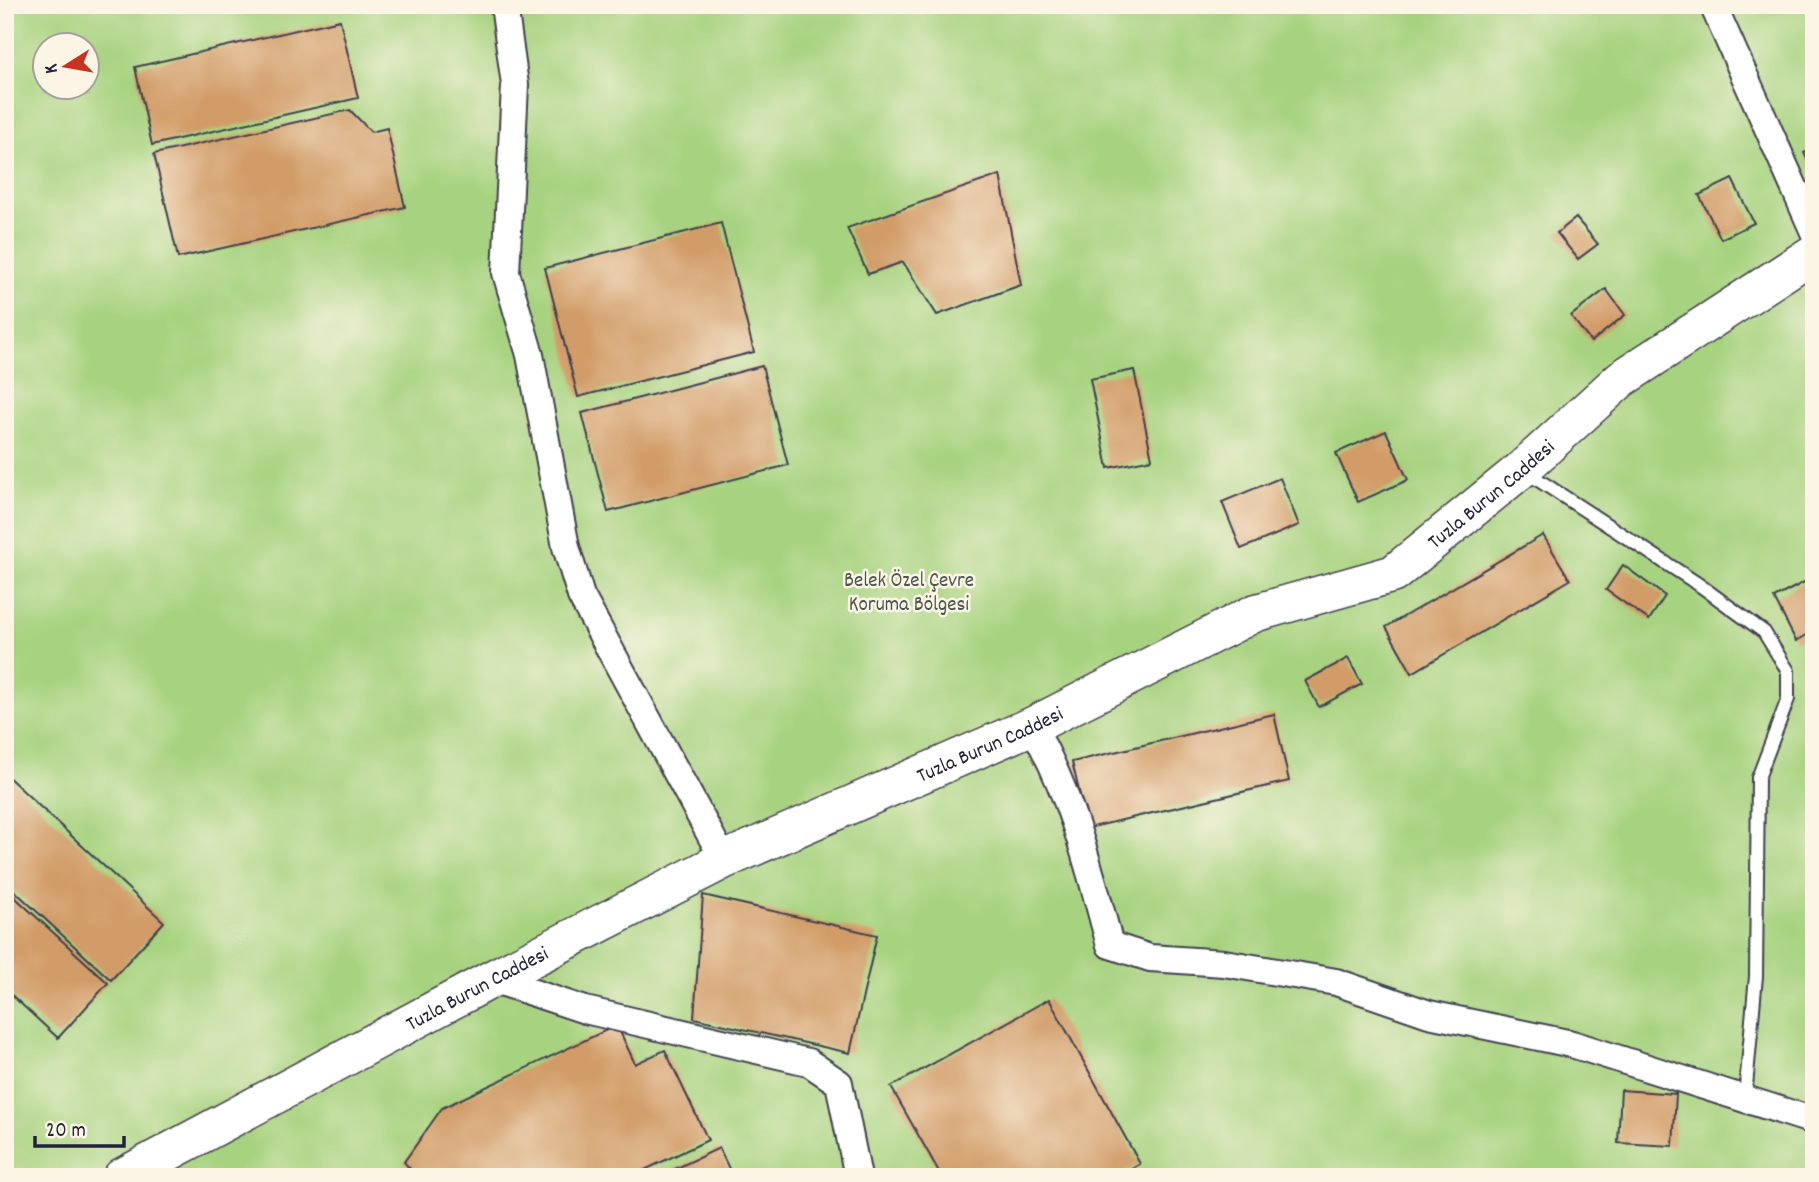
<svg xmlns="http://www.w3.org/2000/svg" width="1819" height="1182" viewBox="0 0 1819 1182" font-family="Dekko,sans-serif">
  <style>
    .green { fill: #a7d380; stroke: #647a5e; stroke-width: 2; fill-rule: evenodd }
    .building { fill: #d19c68 }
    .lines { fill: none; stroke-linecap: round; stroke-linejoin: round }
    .service-casing { stroke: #403f4f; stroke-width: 16 }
    .minor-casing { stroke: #403f4f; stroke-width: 30 }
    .secondary-casing { stroke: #403f4f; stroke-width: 40 }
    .service { stroke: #fff; stroke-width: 12 }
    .minor { stroke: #fff; stroke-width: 26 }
    .secondary { stroke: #fff; stroke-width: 37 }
    .labels { text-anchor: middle; stroke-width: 5; stroke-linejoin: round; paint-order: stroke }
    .street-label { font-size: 21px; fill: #22223b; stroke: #fcf5e5 }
    .park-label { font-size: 21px; fill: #4a5750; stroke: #fcf5e5 }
  </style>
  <rect width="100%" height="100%" fill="#fcf5e5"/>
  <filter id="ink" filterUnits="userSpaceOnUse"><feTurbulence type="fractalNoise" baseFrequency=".0143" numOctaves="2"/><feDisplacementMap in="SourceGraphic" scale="14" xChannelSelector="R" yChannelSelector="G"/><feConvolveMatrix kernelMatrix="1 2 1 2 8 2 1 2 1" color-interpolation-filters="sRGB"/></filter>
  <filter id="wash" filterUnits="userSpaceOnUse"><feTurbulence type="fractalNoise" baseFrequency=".00686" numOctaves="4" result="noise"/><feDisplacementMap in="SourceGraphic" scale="28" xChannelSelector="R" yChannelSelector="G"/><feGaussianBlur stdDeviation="1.57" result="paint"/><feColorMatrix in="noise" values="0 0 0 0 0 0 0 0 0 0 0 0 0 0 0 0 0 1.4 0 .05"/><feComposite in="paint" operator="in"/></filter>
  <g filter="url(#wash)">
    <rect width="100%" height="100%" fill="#e9e3c2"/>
    <path class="green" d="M5,5H1814V1177H5ZM46,46H88V88H46Z"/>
    <g id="blocks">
      <path class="building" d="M340,20L358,98L152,145L135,67Z
        M350,110L371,132L387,128L405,207L178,258L154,154Z
        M1814,148V173L1804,153Z
        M1000,175L1021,285L937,315L903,262L868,274L847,228Z
        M1732,179L1754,223L1721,239L1699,195Z
        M1576,218L1598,244L1578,259L1557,233Z
        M721,223L754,352L578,397L545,268Z
        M1606,289L1625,315L1591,342L1571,316Z
        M762,366L788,465L608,512L582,413Z
        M1134,370L1152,459L1108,468L1090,379Z
        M1386,431L1408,480L1358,502L1336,453Z
        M1280,478L1299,525L1241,549L1222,502Z
        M1543,535L1570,580L1412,673L1386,627Z
        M1623,565L1665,596L1649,620L1606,590Z
        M1814,577V631L1796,641L1774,598Z
        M1348,658L1362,684L1319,707L1305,681Z
        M1274,714L1289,781L1088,828L1072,762Z
        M5,774L164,922L111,980L5,882Z
        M5,888L108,983L58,1038L5,989Z
        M703,895L877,935L850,1053L694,1018Z
        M1049,999L1140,1164L1118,1177H942L891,1087Z
        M617,1025L635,1064L665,1050L708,1140L630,1177H417L404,1162L442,1108Z
        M1621,1090L1676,1094L1673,1146L1618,1143Z
        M719,1148L733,1177H658Z"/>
    </g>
  </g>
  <g filter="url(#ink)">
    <use href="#blocks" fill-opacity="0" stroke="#403f4f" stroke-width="2"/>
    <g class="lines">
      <defs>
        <path id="service" d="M1526,472L1698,584L1764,632L1788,671V699L1758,778L1756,976L1745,1098"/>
        <path id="minor" d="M504,5L515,85L506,273L530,355L566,547L581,596L724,860
          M1713,5L1814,232
          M1032,726C1071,793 1090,871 1110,945L1150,958L1224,963L1336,982L1429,1014L1572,1044L1814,1121
          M492,979L585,1010L808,1062L839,1083L858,1177"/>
        <g id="secondary">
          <path id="s1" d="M122,1177L492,979L724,860L1032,726L1255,613L1393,574L1522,469L1621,379L1814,253"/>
        </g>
      </defs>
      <use href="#service" class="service-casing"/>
      <use href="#minor" class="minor-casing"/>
      <use href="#secondary" class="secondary-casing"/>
      <use href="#service" class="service"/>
      <use href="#minor" class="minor"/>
      <use href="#secondary" class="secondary"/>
    </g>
  </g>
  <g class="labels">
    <g class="street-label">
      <text dy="7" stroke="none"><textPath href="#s1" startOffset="1536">Tuzla Burun Caddesi</textPath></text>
      <text dy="7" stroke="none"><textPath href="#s1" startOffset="970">Tuzla Burun Caddesi</textPath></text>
      <text dy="7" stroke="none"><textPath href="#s1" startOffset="402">Tuzla Burun Caddesi</textPath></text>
    </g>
    <g class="park-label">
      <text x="909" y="586">Belek Özel Çevre<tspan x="909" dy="24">Koruma Bölgesi</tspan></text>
    </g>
  </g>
  <rect width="1819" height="1182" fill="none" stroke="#fcf5e5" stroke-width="28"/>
  <g transform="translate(66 66) rotate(259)"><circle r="33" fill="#fcf5e5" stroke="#a5a1a1" stroke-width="2"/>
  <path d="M0-5L12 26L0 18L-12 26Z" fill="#c8321e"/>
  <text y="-10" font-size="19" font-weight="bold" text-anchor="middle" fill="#22223b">K</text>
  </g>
  <path d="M35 1136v10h89v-10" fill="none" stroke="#22223b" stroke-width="3.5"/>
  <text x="46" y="1136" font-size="21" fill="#22223b" stroke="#fcf5e5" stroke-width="5" paint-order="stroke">20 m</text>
</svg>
